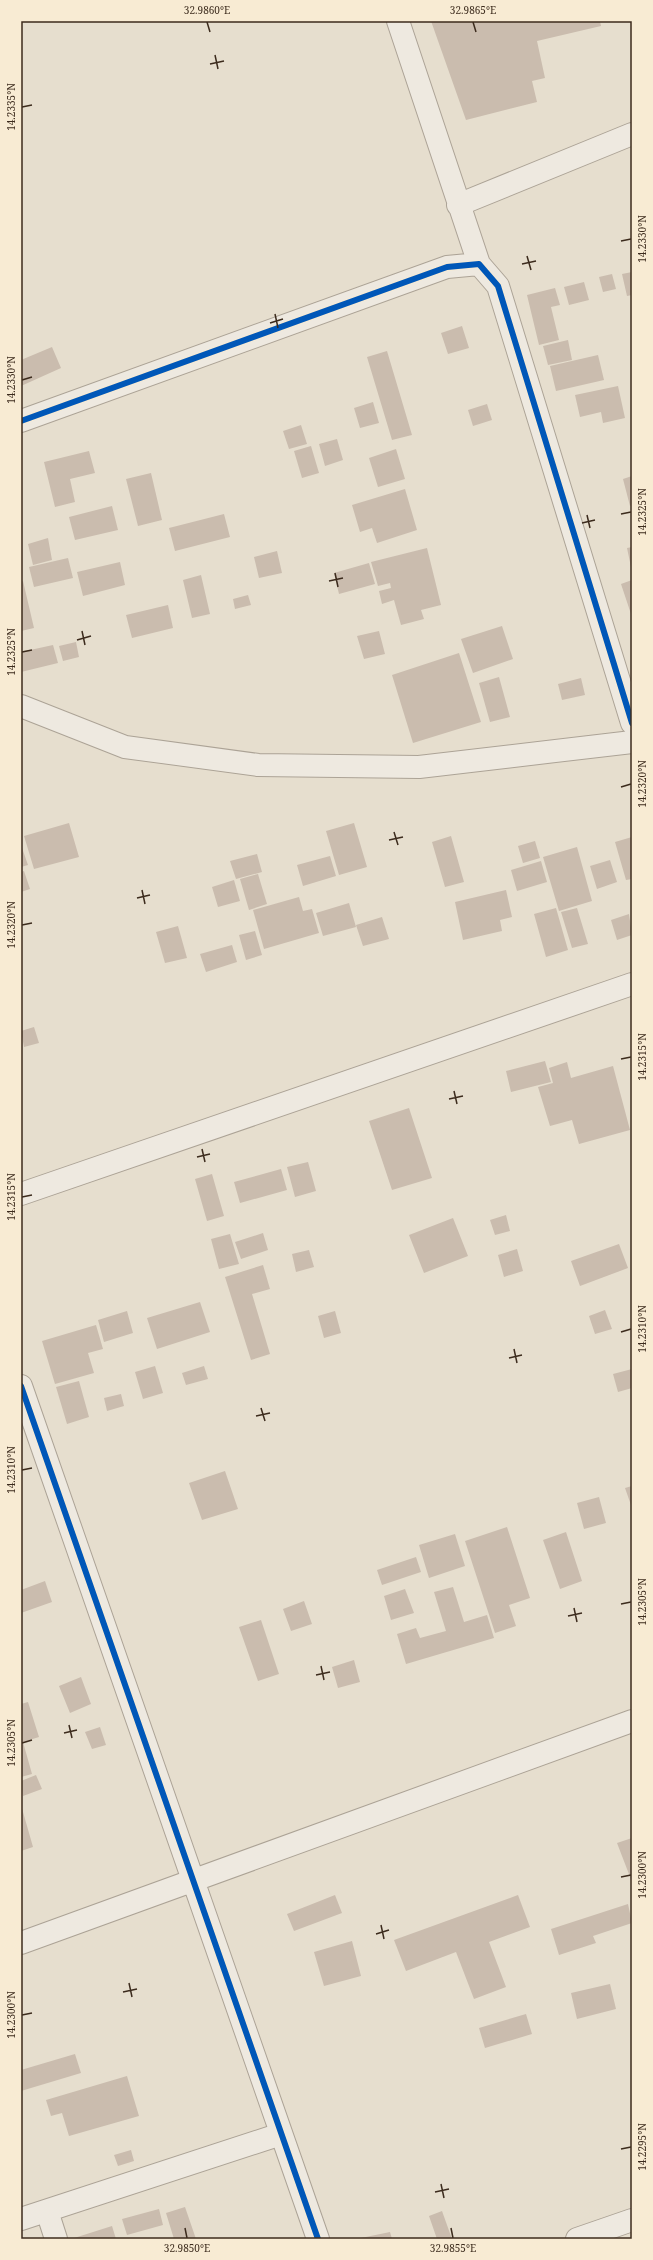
<svg xmlns="http://www.w3.org/2000/svg" width="653" height="2260" viewBox="0 0 653 2260" font-family="'Noto Serif',serif">
  <style>
    .building { fill: #cabcae }
    .lines { fill: none; stroke-linecap: round; stroke-linejoin: round }
    .minor-casing { stroke: #aca396; stroke-width: 24 }
    .minor { stroke: #eee9e0; stroke-width: 22 }
    .cycleway-casing { stroke: #f8ebd3; stroke-width: 8 }
    .cycleway { stroke: #0057b8; stroke-width: 6 }
    .ticks { fill: none; stroke: #3c2b1d; stroke-width: 1.5 }
    .neatline { fill: none; stroke: #3c2b1d; stroke-width: 1.5 }
    .ticks-label { font-size: 10px; text-anchor: middle; fill: #3c2b1d }
  </style>
  <rect width="100%" height="100%" fill="#e6dece"/>
  <path class="building" d="M431,21H600L601,26L537,41L545,78L532,81L537,102L466,120Z
    M632,272V295L627,296L622,274Z
    M612,274L616,289L603,292L599,277Z
    M584,282L589,300L569,305L564,287Z
    M555,288L560,305L551,307L559,340L539,345L527,295Z
    M462,326L469,348L448,354L441,333Z
    M568,340L572,360L548,365L543,346Z
    M52,347L61,368L21,386V360Z
    M387,351L412,435L392,440L367,357Z
    M598,355L604,380L556,391L550,366Z
    M618,386L625,418L603,423L601,412L580,417L575,395Z
    M373,402L379,423L360,428L354,408Z
    M487,404L492,420L473,426L468,410Z
    M301,425L307,444L289,449L283,431Z
    M337,439L343,460L325,466L319,444Z
    M311,446L319,473L302,478L294,451Z
    M396,449L405,479L378,487L369,458Z
    M89,451L95,473L70,479L75,502L55,507L44,462Z
    M151,473L162,520L138,526L126,479Z
    M632,476V505L630,506L623,479Z
    M405,489L417,530L377,543L372,528L360,532L352,505Z
    M112,506L118,530L75,540L69,517Z
    M224,514L230,537L175,551L169,528Z
    M48,538L52,560L33,565L28,544Z
    M632,547V567H631L627,548Z
    M427,548L441,605L421,610L424,619L401,625L394,600L382,604L379,591L391,588L390,583L378,586L371,562Z
    M277,551L282,573L259,578L254,557Z
    M68,558L73,578L34,587L29,567Z
    M120,562L125,585L83,596L77,572Z
    M369,563L375,584L339,594L334,573Z
    M201,575L210,614L192,618L183,580Z
    M632,580V617L621,584Z
    M23,581L34,628L21,631V582Z
    M248,595L251,605L235,609L233,599Z
    M168,605L173,628L132,638L126,615Z
    M502,626L513,659L473,673L461,639Z
    M379,631L385,654L364,659L357,636Z
    M76,642L79,657L63,661L59,646Z
    M53,645L58,663L21,672V652Z
    M459,653L481,722L413,743L392,675Z
    M499,677L510,717L490,722L479,683Z
    M581,678L585,695L562,700L558,684Z
    M69,823L79,857L34,869L24,836Z
    M354,823L367,867L339,875L326,831Z
    M451,836L464,882L445,887L432,842Z
    M632,837V879L626,880L615,842Z
    M535,841L540,858L523,863L518,846Z
    M21,845L28,865L21,867Z
    M577,847L592,901L559,911L543,857Z
    M257,854L262,872L236,879L230,861Z
    M330,856L336,876L303,886L297,865Z
    M610,860L617,882L597,889L590,866Z
    M541,861L547,882L517,891L511,870Z
    M24,871L30,889L21,892V872Z
    M258,874L267,904L249,910L240,879Z
    M234,880L240,901L218,907L212,887Z
    M506,890L512,917L500,920L502,931L463,940L455,902Z
    M299,897L303,911L312,909L319,933L264,949L253,910Z
    M349,903L356,927L323,936L316,913Z
    M556,908L568,950L546,957L534,914Z
    M577,908L588,944L572,948L561,912Z
    M629,914L632,935L617,940L611,920Z
    M382,917L389,939L363,946L356,925Z
    M178,926L187,958L165,963L156,932Z
    M255,931L262,955L246,960L239,935Z
    M232,945L237,962L206,972L200,954Z
    M34,1027L39,1043L24,1047L21,1031Z
    M545,1061L551,1082L511,1092L506,1071Z
    M567,1062L571,1078L613,1066L630,1130L579,1144L572,1120L550,1126L538,1087L553,1083L549,1068Z
    M409,1108L432,1178L392,1190L369,1121Z
    M308,1162L316,1191L295,1197L287,1167Z
    M281,1169L287,1190L240,1203L234,1182Z
    M212,1174L224,1216L207,1221L195,1179Z
    M506,1215L510,1231L495,1235L490,1220Z
    M453,1218L468,1256L424,1273L409,1235Z
    M263,1233L268,1250L241,1259L235,1242Z
    M230,1234L239,1264L219,1269L211,1239Z
    M619,1244L628,1268L580,1286L571,1261Z
    M517,1249L523,1271L504,1277L498,1255Z
    M309,1250L314,1267L296,1272L292,1254Z
    M263,1265L270,1289L252,1294L270,1354L251,1360L225,1277Z
    M200,1302L210,1332L157,1349L147,1318Z
    M605,1310L612,1329L595,1334L589,1316Z
    M127,1311L133,1333L104,1342L98,1320Z
    M335,1311L341,1333L324,1338L318,1316Z
    M96,1325L103,1349L88,1353L94,1373L55,1384L42,1341Z
    M155,1366L163,1393L143,1399L135,1372Z
    M204,1366L208,1379L186,1385L182,1373Z
    M632,1369V1388L618,1392L613,1374Z
    M79,1381L89,1417L67,1424L56,1387Z
    M121,1394L124,1406L107,1411L104,1398Z
    M225,1471L238,1509L202,1520L189,1483Z
    M632,1486V1504L631,1505L625,1488Z
    M599,1497L606,1523L584,1529L577,1503Z
    M507,1527L530,1598L509,1605L516,1626L495,1633L465,1541Z
    M566,1532L582,1581L560,1589L543,1540Z
    M455,1534L465,1566L429,1578L419,1545Z
    M416,1557L421,1572L382,1585L377,1570Z
    M45,1581L52,1602L21,1613V1590Z
    M453,1587L464,1622L487,1615L494,1638L406,1664L397,1634L416,1628L420,1638L446,1631L434,1592Z
    M405,1589L414,1613L391,1620L384,1596Z
    M304,1601L312,1624L291,1631L283,1609Z
    M261,1620L279,1674L258,1681L239,1627Z
    M354,1660L360,1682L338,1688L332,1667Z
    M81,1677L91,1704L70,1713L59,1686Z
    M28,1702L39,1737L23,1742L32,1774L21,1777V1704Z
    M100,1727L106,1745L92,1749L85,1732Z
    M36,1775L42,1789L23,1796L21,1781Z
    M21,1805L33,1847L21,1851Z
    M632,1838V1882L617,1843Z
    M335,1895L342,1913L294,1931L287,1914Z
    M518,1895L530,1927L489,1942L506,1987L474,1999L456,1952L406,1971L394,1940Z
    M628,1904L632,1923L593,1936L596,1943L559,1955L551,1929Z
    M352,1941L361,1976L324,1986L314,1952Z
    M610,1984L616,2009L577,2019L571,1993Z
    M526,2014L532,2034L485,2048L479,2028Z
    M75,2054L81,2073L21,2091V2070Z
    M127,2076L139,2116L69,2136L62,2113L51,2116L46,2100Z
    M131,2150L134,2161L118,2166L114,2155Z
    M185,2207L196,2239H174L166,2213Z
    M159,2209L163,2225L127,2235L122,2219Z
    M442,2211L452,2239H437L429,2216Z
    M112,2226L116,2239H71Z
    M390,2232L392,2239H361V2238Z"/>
  <g class="lines">
    <defs>
      <path id="minor" d="M398,21L479,264
        M458,205L632,134
        M21,421L447,267L479,264L498,286L632,723
        M21,706L125,747L258,765L419,767L632,742
        M21,1194L632,984
        M21,1386L318,2239
        M21,1943L632,1721
        M47,2211L56,2239
        M21,2219L281,2134
        M577,2239L632,2220"/>
    </defs>
    <use href="#minor" class="minor-casing"/>
    <use href="#minor" class="minor"/>
    <defs>
      <path id="cycleway" d="M21,421L447,267L479,264L498,286L632,723
        M21,1386L318,2239"/>
    </defs>
    <use href="#cycleway" class="cycleway-casing"/>
    <use href="#cycleway" class="cycleway"/>
  </g>
  <path class="ticks" d="M207,22L210,32M473,22L476,32M215,55L218,69M210,64L224,61M22,107L32,105M621,241L631,239M527,256L531,270M522,264L536,261M275,314L278,328M270,323L283,319M22,380L32,377M621,514L631,512M587,515L590,528M582,523L595,520M335,573L338,587M329,581L343,578M82,631L85,645M77,640L91,636M22,652L32,650M621,787L631,784M394,832L398,845M389,840L403,837M142,890L145,904M137,898L150,895M22,925L32,923M621,1059L631,1057M454,1091L457,1104M449,1099L463,1096M202,1149L205,1162M197,1157L210,1154M22,1197L32,1195M621,1332L631,1329M514,1349L517,1363M509,1358L522,1355M261,1408L265,1421M256,1416L270,1413M22,1470L32,1468M621,1604L631,1602M574,1608L577,1622M568,1616L582,1613M321,1666L324,1680M316,1675L330,1672M69,1725L72,1738M64,1733L77,1730M22,1743L32,1740M621,1877L631,1875M381,1925L384,1939M376,1934L389,1930M129,1983L132,1997M123,1992L137,1989M22,2015L32,2013M621,2149L631,2147M441,2184L444,2198M435,2192L449,2189M185,2228L187,2238M451,2228L453,2238"/>
  <rect width="653" height="2260" fill="none" stroke="#f8ebd3" stroke-width="44"/>
  <rect x="22" y="22" width="609" height="2216" class="neatline"/>
  <g class="ticks-label">
    <text x="207" y="14">32.9860°E</text>
    <text x="473" y="14">32.9865°E</text>
    <text transform="translate(11 107) rotate(-90)" y="4">14.2335°N</text>
    <text transform="translate(642 239) rotate(-90)" y="4">14.2330°N</text>
    <text transform="translate(11 380) rotate(-90)" y="4">14.2330°N</text>
    <text transform="translate(642 512) rotate(-90)" y="4">14.2325°N</text>
    <text transform="translate(11 652) rotate(-90)" y="4">14.2325°N</text>
    <text transform="translate(642 784) rotate(-90)" y="4">14.2320°N</text>
    <text transform="translate(11 925) rotate(-90)" y="4">14.2320°N</text>
    <text transform="translate(642 1057) rotate(-90)" y="4">14.2315°N</text>
    <text transform="translate(11 1197) rotate(-90)" y="4">14.2315°N</text>
    <text transform="translate(642 1329) rotate(-90)" y="4">14.2310°N</text>
    <text transform="translate(11 1470) rotate(-90)" y="4">14.2310°N</text>
    <text transform="translate(642 1602) rotate(-90)" y="4">14.2305°N</text>
    <text transform="translate(11 1743) rotate(-90)" y="4">14.2305°N</text>
    <text transform="translate(642 1875) rotate(-90)" y="4">14.2300°N</text>
    <text transform="translate(11 2015) rotate(-90)" y="4">14.2300°N</text>
    <text transform="translate(642 2147) rotate(-90)" y="4">14.2295°N</text>
    <text x="187" y="2252">32.9850°E</text>
    <text x="453" y="2252">32.9855°E</text>
  </g>
</svg>
